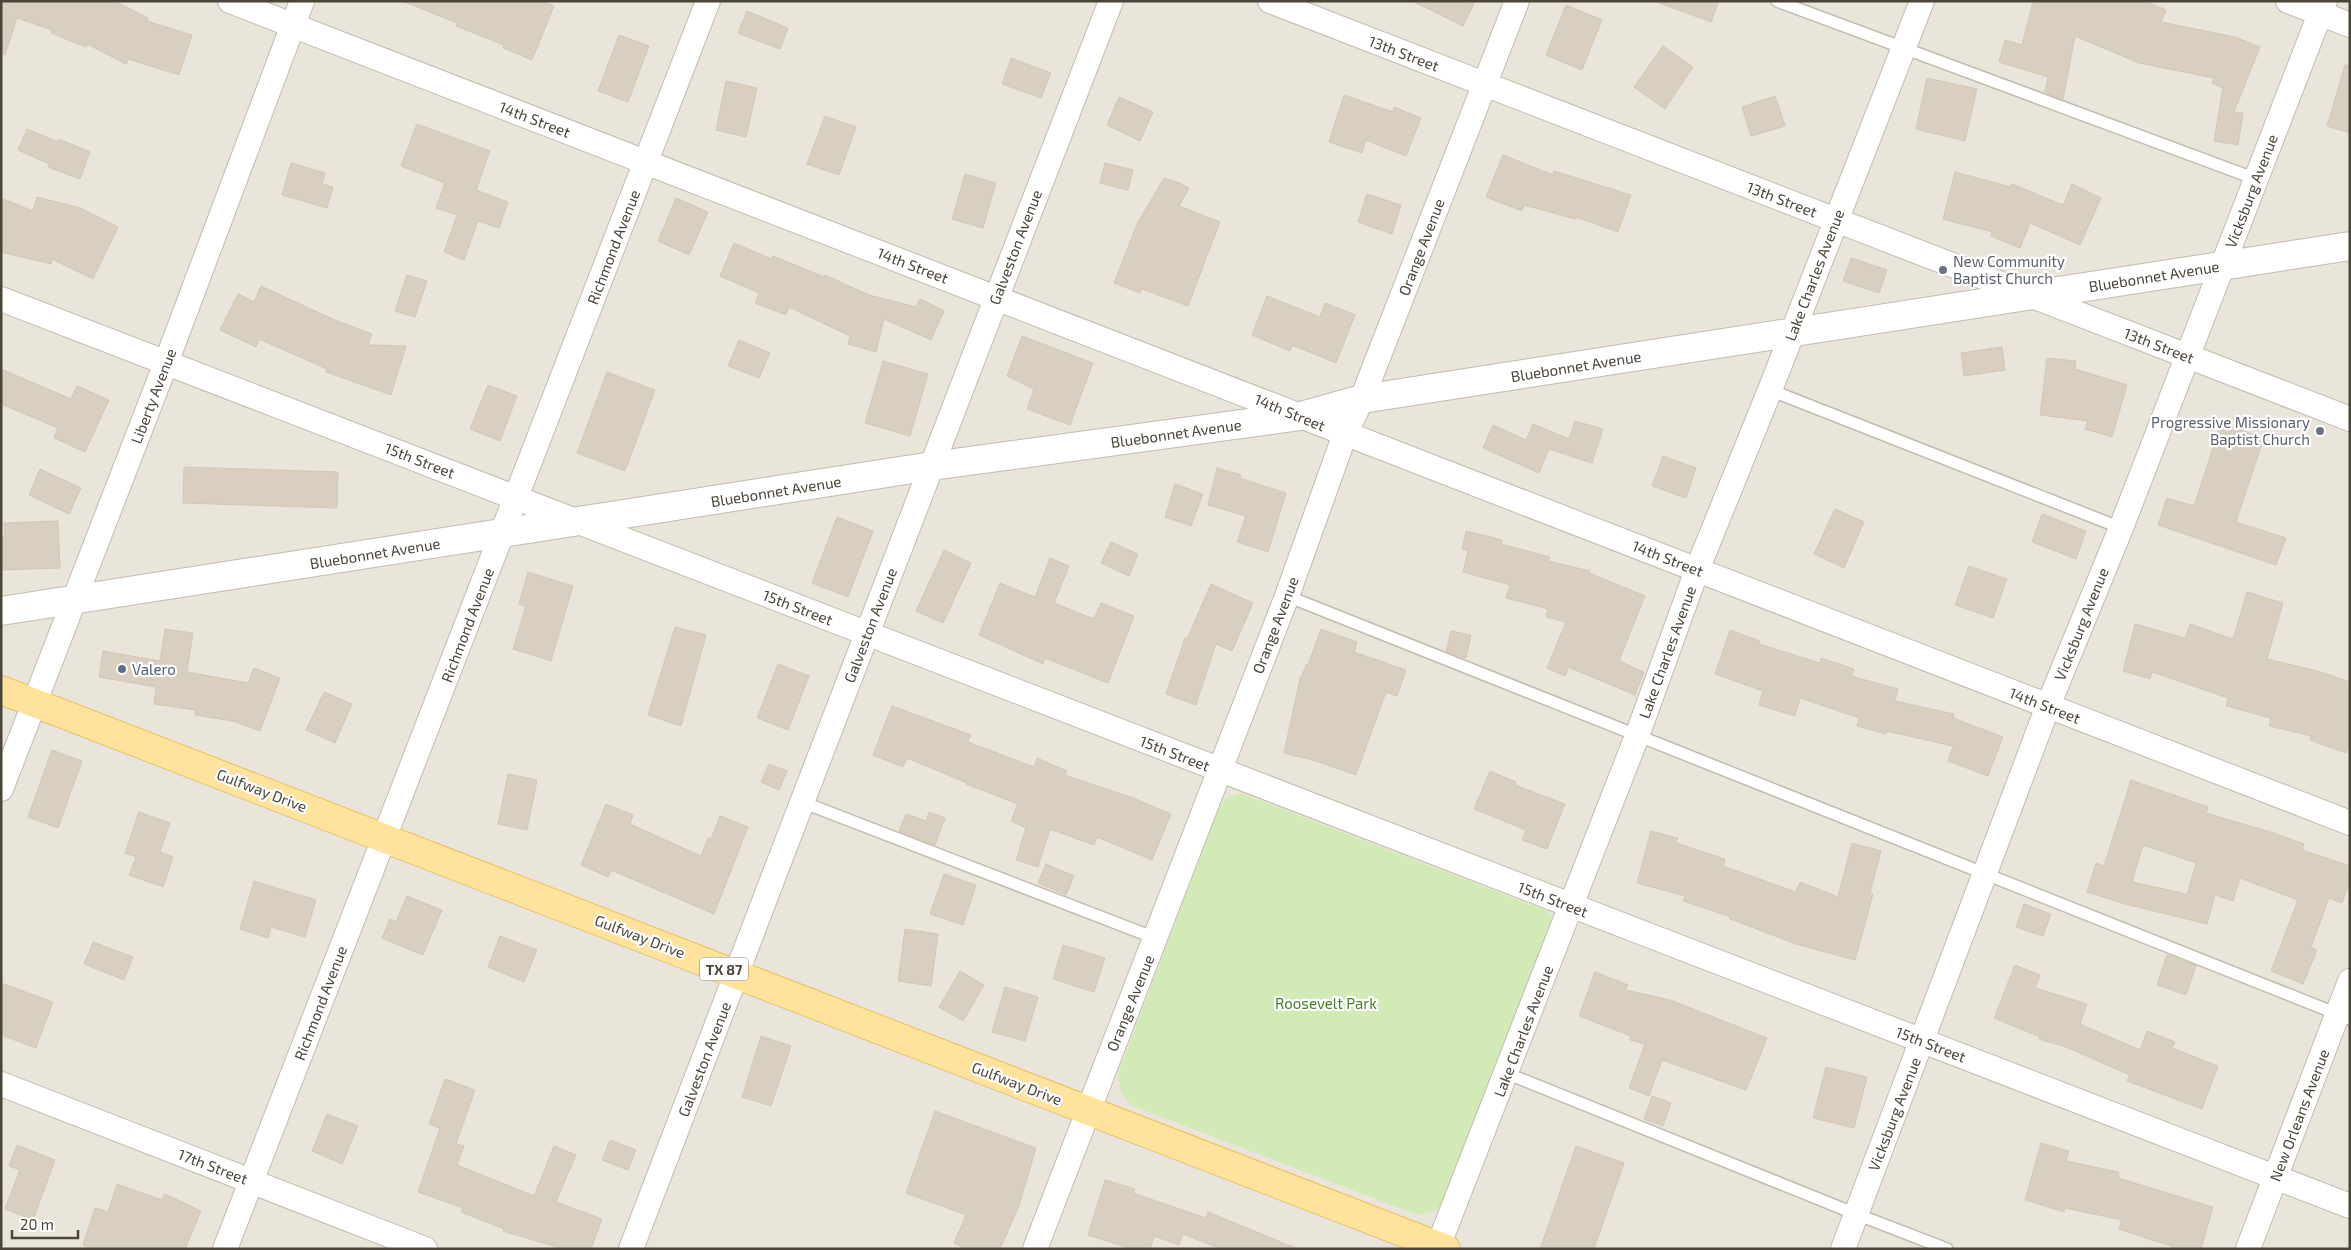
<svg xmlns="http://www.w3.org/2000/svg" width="2351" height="1250" viewBox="0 0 2351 1250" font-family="'Exo 2',sans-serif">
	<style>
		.residential { fill: #eae5da }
		.green { fill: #d2eab5 }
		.building { fill: #d8cfc1; stroke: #d3c7b4; fill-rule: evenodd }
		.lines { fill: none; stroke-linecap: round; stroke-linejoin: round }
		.service-casing { stroke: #c2bbae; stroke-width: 14 }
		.minor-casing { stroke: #c2bbae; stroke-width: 26 }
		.tertiary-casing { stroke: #c2bbae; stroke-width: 30 }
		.primary-casing { stroke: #e6c16a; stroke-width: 30 }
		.service { stroke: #fff; stroke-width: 11 }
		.minor { stroke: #fff; stroke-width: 24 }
		.tertiary { stroke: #fff; stroke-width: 28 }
		.primary { stroke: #ffe39c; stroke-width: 28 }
		.worship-dot { fill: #6b7280; stroke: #fff; stroke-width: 2 }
		.service-dot { fill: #5c6f8a; stroke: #fff; stroke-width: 2 }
		.labels { text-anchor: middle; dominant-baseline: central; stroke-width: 4.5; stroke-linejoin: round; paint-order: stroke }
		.shield { fill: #fff; stroke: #817c74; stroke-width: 1 }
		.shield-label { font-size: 14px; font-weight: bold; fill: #4b4439 }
		.street-label { font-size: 15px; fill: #4b4439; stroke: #fff }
		.worship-label { font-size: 15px; fill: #5b616d; stroke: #fff; text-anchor: start }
		.service-label { font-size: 15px; fill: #4e5e75; stroke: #fff; text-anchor: start }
		.park-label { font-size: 15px; fill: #4a7f2a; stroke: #fff }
	</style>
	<rect width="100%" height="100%" fill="#f6f3ec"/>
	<rect class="residential" x="1" y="1" width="2349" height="1248"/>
	<path class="green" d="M1240,793L1547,911L1554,921L1446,1200C1438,1210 1429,1215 1415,1214L1135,1107C1122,1098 1119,1089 1118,1074L1220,806L1225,799Z"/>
	<g class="building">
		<path d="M1,1H114L148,18L147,21L192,35L179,75L128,59L126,64L87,44L86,47L51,33L52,30L17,18L5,55L1,54Z"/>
		<path d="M542,1L554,6L532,60L503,48L504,45L456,26L457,23L405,2Z"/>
		<path d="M1412,1H1475L1463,26Z"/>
		<path d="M1660,1H1719L1711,22L1659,3Z"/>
		<path d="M2033,1H2145L2166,10L2161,22L2235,37L2260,47L2234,112L2243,113L2238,145L2214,141L2223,88L2212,83L2214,78L2139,63L2075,36L2063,99L2045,92L2048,77L1999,62L2005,40L2022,45Z"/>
		<path d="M1566,5L1602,20L1582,70L1546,55Z"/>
		<path d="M747,11L788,28L780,49L738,33Z"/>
		<path d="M619,35L649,46L628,102L598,91Z"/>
		<path d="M1663,46L1693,67L1665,109L1634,87Z"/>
		<path d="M1011,58L1051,73L1041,98L1002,84Z"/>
		<path d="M2345,65H2350V133L2327,126Z"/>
		<path d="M1927,78L1977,89L1965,141L1916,129Z"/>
		<path d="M726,81L757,88L746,137L716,130Z"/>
		<path d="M1344,95L1393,112L1394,107L1421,118L1406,156L1366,140L1362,153L1329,142Z"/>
		<path d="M1775,96L1785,126L1751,136L1742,107Z"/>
		<path d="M1119,97L1153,112L1140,141L1107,125Z"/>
		<path d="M825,116L856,127L839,175L807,164Z"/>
		<path d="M417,124L490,151L476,190L508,202L499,228L478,221L464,260L444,252L457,215L436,208L445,183L401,166Z"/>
		<path d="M27,129L58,142L59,139L90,152L80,179L48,167L49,164L18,150Z"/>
		<path d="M1503,155L1553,175L1554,171L1631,195L1618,232L1576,217L1575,219L1524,205L1522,211L1486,197Z"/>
		<path d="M291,163L325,173L322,184L333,187L327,208L282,195Z"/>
		<path d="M1105,163L1133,170L1128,190L1100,183Z"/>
		<path d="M1955,172L2011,187L2012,184L2063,205L2072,184L2101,198L2080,245L2030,223L2020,248L1991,236L1992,232L1943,219Z"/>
		<path d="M965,174L996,183L983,228L952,219Z"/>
		<path d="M1164,178L1180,183L1189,188L1179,206L1220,222L1188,306L1142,289L1140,293L1114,283L1137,224Z"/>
		<path d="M1367,194L1401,205L1392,234L1358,222Z"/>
		<path d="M37,197L80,208L118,227L93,279L52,259L51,264L1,252V198L33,211Z"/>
		<path d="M676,198L708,212L689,255L658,241Z"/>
		<path d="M734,243L772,259L773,256L824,277L825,275L869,295L916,307L920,299L944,311L931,340L884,319L876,352L848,344L850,336L789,307L786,315L755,303L759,293L720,276Z"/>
		<path d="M1851,258L1887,270L1879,293L1843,281Z"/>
		<path d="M407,275L427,281L415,317L395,311Z"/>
		<path d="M261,286L337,321L372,334L368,345L406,346L391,395L326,372L327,369L259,339L256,347L220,330L238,294L254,302Z"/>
		<path d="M1267,296L1320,317L1325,303L1355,315L1336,363L1292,345L1290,351L1252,335Z"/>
		<path d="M1022,336L1093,363L1070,425L1027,409L1034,389L1007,376Z"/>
		<path d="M739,340L770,353L759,378L728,366Z"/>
		<path d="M2002,347L2005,370L1964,376L1961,353Z"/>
		<path d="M2047,358L2076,361L2075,369L2127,385L2112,437L2085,429L2088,421L2040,415Z"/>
		<path d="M883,361L928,374L910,436L865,423Z"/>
		<path d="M1,369L71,399L77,386L109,400L85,452L54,438L58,428L1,404Z"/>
		<path d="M607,372L655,390L625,471L577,453Z"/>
		<path d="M488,385L517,396L500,441L470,429Z"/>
		<path d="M1575,421L1603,429L1592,463L1549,449L1539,473L1483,448L1493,425L1526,440L1533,424L1569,439Z"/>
		<path d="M2221,423L2264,438L2236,522L2286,538L2276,565L2158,525L2167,498L2194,506Z"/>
		<path d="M1663,456L1696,468L1686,498L1652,486Z"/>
		<path d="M184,467L338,472L337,508L183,503Z"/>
		<path d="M1217,468L1241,475L1240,478L1286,493L1268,552L1237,542L1246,516L1208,505Z"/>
		<path d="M40,469L81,488L69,514L29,495Z"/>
		<path d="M1175,484L1203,494L1191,526L1165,517Z"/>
		<path d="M1835,509L1864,522L1844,568L1814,554Z"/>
		<path d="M2042,514L2086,531L2076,559L2032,542Z"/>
		<path d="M837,517L873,531L848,597L812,583Z"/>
		<path d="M58,521L60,568L1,570V536L5,537L4,523Z"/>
		<path d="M1466,531L1502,540L1501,544L1550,557L1548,561L1590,571L1589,573L1645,596L1619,661L1644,672L1635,695L1568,667L1565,676L1547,668L1566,622L1546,617L1548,609L1506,598L1510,585L1463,572L1468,551L1462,549Z"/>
		<path d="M1111,542L1138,554L1129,576L1101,563Z"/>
		<path d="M944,550L971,563L943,623L916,611Z"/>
		<path d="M1050,558L1069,566L1054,603L1094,619L1101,603L1134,616L1108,683L1045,658L1043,664L979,635L1000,583L1035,597Z"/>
		<path d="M1969,566L2007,579L1993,618L1955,605Z"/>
		<path d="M528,572L573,586L551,661L513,649L526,606L519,604Z"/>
		<path d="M1211,584L1253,603L1232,651L1216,644L1196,705L1166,694L1185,638L1187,639Z"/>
		<path d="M2247,592L2283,603L2267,659L2321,672L2350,682V744L2346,753L2310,740L2311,736L2269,726L2271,718L2226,706L2228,698L2152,672L2150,679L2123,671L2135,624L2185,638L2190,624L2233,639Z"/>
		<path d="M675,627L706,635L681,726L648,715Z"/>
		<path d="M165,629L193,633L187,672L248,683L254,668L280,678L260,731L233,721L195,715V710L154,704L156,687L99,677L103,651L160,661Z"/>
		<path d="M1321,629L1357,642L1354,652L1406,670L1397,696L1386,692L1356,775L1313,760L1284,753L1300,679L1307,664L1308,665Z"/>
		<path d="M1730,630L1760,641L1759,644L1820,663L1821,658L1854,669L1851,676L1898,689L1895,701L1954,714L1953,718L2003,737L1988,776L1948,761L1953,746L1886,731V734L1857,726L1859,718L1800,698L1795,716L1759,705L1763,691L1715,674Z"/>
		<path d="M1451,631L1471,635L1466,658L1446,651Z"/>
		<path d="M778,664L809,676L788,730L757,718Z"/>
		<path d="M324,692L352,704L335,743L306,730Z"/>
		<path d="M892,706L971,735L968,742L1034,767L1037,758L1067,771L1065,775L1133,798L1171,814L1152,860L1097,837L1094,845L1050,829L1038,867L1016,860L1026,828L1011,821L1018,804L966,784L967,783L907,758L903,767L873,755Z"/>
		<path d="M52,750L82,761L58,828L28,817Z"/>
		<path d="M769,764L787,771L779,790L761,782Z"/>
		<path d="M1490,771L1516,782L1515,785L1565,804L1547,849L1522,840L1526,830L1474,809Z"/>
		<path d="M508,774L537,780L527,830L498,824Z"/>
		<path d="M2131,780L2208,807L2206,813L2274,833L2304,844L2302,850L2350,866V880L2342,903L2329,898L2311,947L2317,950L2303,984L2271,971L2298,900L2240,878L2233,901L2215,895L2207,924L2125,904L2087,892L2096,863L2104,866ZM2143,845L2196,863L2187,894L2132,882Z"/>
		<path d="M606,804L633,815L630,824L701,856L708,838L711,839L720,816L748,827L714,914L611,870L608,877L581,865Z"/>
		<path d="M139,812L170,823L160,852L173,857L163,887L129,875L136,857L125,853Z"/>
		<path d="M929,812L945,818L935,845L899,831L906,814L926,821Z"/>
		<path d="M1651,831L1678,838L1676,843L1725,859L1723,866L1796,892L1800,882L1838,897L1852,843L1881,851L1870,893L1873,894L1855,960L1796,944L1730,919L1731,917L1683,901L1685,896L1637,883Z"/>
		<path d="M1046,864L1074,876L1066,895L1038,883Z"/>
		<path d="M944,874L976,885L963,925L930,914Z"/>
		<path d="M254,881L316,900L305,937L271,927L268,938L240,929Z"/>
		<path d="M407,896L442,910L423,955L382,938L390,919L396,922Z"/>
		<path d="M2024,904L2051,914L2043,936L2016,927Z"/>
		<path d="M905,929L938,934L931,986L898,981Z"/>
		<path d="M500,936L537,950L524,982L488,967Z"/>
		<path d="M93,942L133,957L124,980L84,964Z"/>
		<path d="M1063,945L1105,958L1094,992L1053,979Z"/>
		<path d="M2167,955L2196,966L2186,995L2157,985Z"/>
		<path d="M2015,965L2040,975L2035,988L2087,1004L2080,1024L2140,1050L2147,1031L2175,1042L2172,1048L2218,1066L2202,1109L2127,1081L2130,1075L2066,1047L2039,1039L2040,1037L1994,1018Z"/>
		<path d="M960,971L984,985L963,1021L939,1007Z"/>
		<path d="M1595,972L1628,985L1625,990L1670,1000L1767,1038L1746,1090L1662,1060L1649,1096L1629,1088L1645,1044L1630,1040L1631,1036L1579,1016Z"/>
		<path d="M1,983L53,1002L36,1048L1,1035Z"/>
		<path d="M1005,987L1038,997L1025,1041L992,1032Z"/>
		<path d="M761,1036L791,1046L771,1106L742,1097Z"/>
		<path d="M1826,1067L1867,1077L1854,1128L1813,1118Z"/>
		<path d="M445,1079L475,1090L456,1144L464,1146L457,1165L534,1196L554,1146L576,1155L556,1202L602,1219L591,1249H563L503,1231L504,1229L461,1212L463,1208L418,1192L440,1128L429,1124Z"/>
		<path d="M1652,1096L1671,1103L1663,1126L1644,1119Z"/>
		<path d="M935,1111L1036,1148L1019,1206L1000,1249H966L954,1243L966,1215L906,1193Z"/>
		<path d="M327,1114L358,1126L342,1164L312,1151Z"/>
		<path d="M610,1140L636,1150L628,1170L602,1160Z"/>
		<path d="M2041,1143L2069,1151L2066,1161L2119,1172L2118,1178L2213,1207L2201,1249H2170L2171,1246L2119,1229L2122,1220L2065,1208L2064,1212L2025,1200Z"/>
		<path d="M17,1145L55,1160L33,1220L5,1209L20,1170L9,1166Z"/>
		<path d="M1576,1146L1624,1163L1594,1249H1540Z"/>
		<path d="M1105,1180L1135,1189L1133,1193L1206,1218L1208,1212L1298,1249H1221L1183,1234L1179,1245L1154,1236L1150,1249H1132L1088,1235Z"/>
		<path d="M117,1184L162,1200L165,1194L201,1211L185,1249H93L83,1245L95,1208L108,1212Z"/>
	</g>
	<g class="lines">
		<g class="service-casing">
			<g id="service">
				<path d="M1777,1L2256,179"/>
				<path d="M1770,390L2121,528"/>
				<path d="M1287,596L2350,1019"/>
				<path d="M802,802L1155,938"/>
				<path d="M1506,1073L1856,1214L1947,1249"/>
			</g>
		</g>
		<g class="minor-casing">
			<g id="minor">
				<path d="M230,1L2350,823"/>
				<path d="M1270,1L2350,419"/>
				<path d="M2288,1L2350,25"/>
				<path d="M1,299L2350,1206"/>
				<path d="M1,789L166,363L302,1"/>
				<path d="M1,1084L425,1249"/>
				<path d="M225,1249L708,1"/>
				<path d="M631,1249C791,833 948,416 1111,1"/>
				<path d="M1035,1249L1287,596L1345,434L1362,399L1517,1"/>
				<path d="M1437,1249L1637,736L1697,570L1770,390L1922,1"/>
				<path d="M1843,1249L2048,706L2121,528L2325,1"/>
				<path d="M2248,1249L2350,981"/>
			</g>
		</g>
		<g class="tertiary-casing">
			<path id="tertiary" d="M1,611L932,466L1301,416L1362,399L2350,246"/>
		</g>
		<g class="primary-casing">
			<path id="primary" d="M1,690L1446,1249"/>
		</g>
		<use href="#service" class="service"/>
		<use href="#minor" class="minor"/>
		<use href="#tertiary" class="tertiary"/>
		<use href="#primary" class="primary"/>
	</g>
	<g class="worship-dot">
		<circle cx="1943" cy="270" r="5"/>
		<circle cx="2320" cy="431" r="5"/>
	</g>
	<circle class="service-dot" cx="122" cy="669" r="5"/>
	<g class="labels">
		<rect class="shield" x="700" y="957.5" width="48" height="23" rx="4"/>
		<g class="shield-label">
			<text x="724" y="969">TX 87</text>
		</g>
		<g class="street-label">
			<text transform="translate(1404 53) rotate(21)">13th Street</text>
			<text transform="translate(535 119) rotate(21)">14th Street</text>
			<text transform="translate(2251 191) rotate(-69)">Vicksburg Avenue</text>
			<text transform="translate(1782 199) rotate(21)">13th Street</text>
			<text transform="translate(613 247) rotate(-69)">Richmond Avenue</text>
			<text transform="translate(1015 247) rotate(-69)">Galveston Avenue</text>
			<text transform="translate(1421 247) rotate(-69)">Orange Avenue</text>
			<text transform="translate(913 265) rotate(21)">14th Street</text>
			<text transform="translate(1814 275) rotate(-69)">Lake Charles Avenue</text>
			<text transform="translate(2154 276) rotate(-9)">Bluebonnet Avenue</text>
			<text transform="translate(2159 345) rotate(21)">13th Street</text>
			<text transform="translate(1576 366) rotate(-9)">Bluebonnet Avenue</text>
			<text transform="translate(153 396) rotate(-69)">Liberty Avenue</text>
			<text transform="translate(1290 412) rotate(22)">14th Street</text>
			<text transform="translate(1176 433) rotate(-8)">Bluebonnet Avenue</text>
			<text transform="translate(420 460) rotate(21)">15th Street</text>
			<text transform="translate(776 491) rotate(-9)">Bluebonnet Avenue</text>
			<text transform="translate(375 553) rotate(-9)">Bluebonnet Avenue</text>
			<text transform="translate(1668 558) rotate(21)">14th Street</text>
			<text transform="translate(798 607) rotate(21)">15th Street</text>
			<text transform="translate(2081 624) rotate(-68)">Vicksburg Avenue</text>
			<text transform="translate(467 625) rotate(-69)">Richmond Avenue</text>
			<text transform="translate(870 625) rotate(-69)">Galveston Avenue</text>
			<text transform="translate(1275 625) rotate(-69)">Orange Avenue</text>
			<text transform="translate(1667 652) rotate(-70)">Lake Charles Avenue</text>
			<text transform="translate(2045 705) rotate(21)">14th Street</text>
			<text transform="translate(1175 753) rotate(21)">15th Street</text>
			<text transform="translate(262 790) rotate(21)">Gulfway Drive</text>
			<text transform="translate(1553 899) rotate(21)">15th Street</text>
			<text transform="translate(640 936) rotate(21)">Gulfway Drive</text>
			<text transform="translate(320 1003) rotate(-69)">Richmond Avenue</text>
			<text transform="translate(1130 1003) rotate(-68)">Orange Avenue</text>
			<text transform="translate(1523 1031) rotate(-69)">Lake Charles Avenue</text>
			<text transform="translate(1931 1044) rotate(21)">15th Street</text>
			<text transform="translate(704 1059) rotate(-69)">Galveston Avenue</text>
			<text transform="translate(1017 1083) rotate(21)">Gulfway Drive</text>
			<text transform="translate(1894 1114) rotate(-69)">Vicksburg Avenue</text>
			<text transform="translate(2299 1115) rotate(-69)">New Orleans Avenue</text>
			<text transform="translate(213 1166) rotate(21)">17th Street</text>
		</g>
		<g class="worship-label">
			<text x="1953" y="261">New Community<tspan x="1953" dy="17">Baptist Church</tspan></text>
			<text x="2310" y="422" text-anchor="end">Progressive Missionary<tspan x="2310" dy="17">Baptist Church</tspan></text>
		</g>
		<g class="service-label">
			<text x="132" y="669">Valero</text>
		</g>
		<g class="park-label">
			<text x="1326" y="1003">Roosevelt Park</text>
		</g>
	</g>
	<rect width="2351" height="1250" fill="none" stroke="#4b4439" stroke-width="5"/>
	<path d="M12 1230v8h66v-8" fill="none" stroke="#4b4439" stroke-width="2.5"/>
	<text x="20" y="1230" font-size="15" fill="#4b4439" stroke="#ffffff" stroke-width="4" paint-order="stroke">20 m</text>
</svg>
